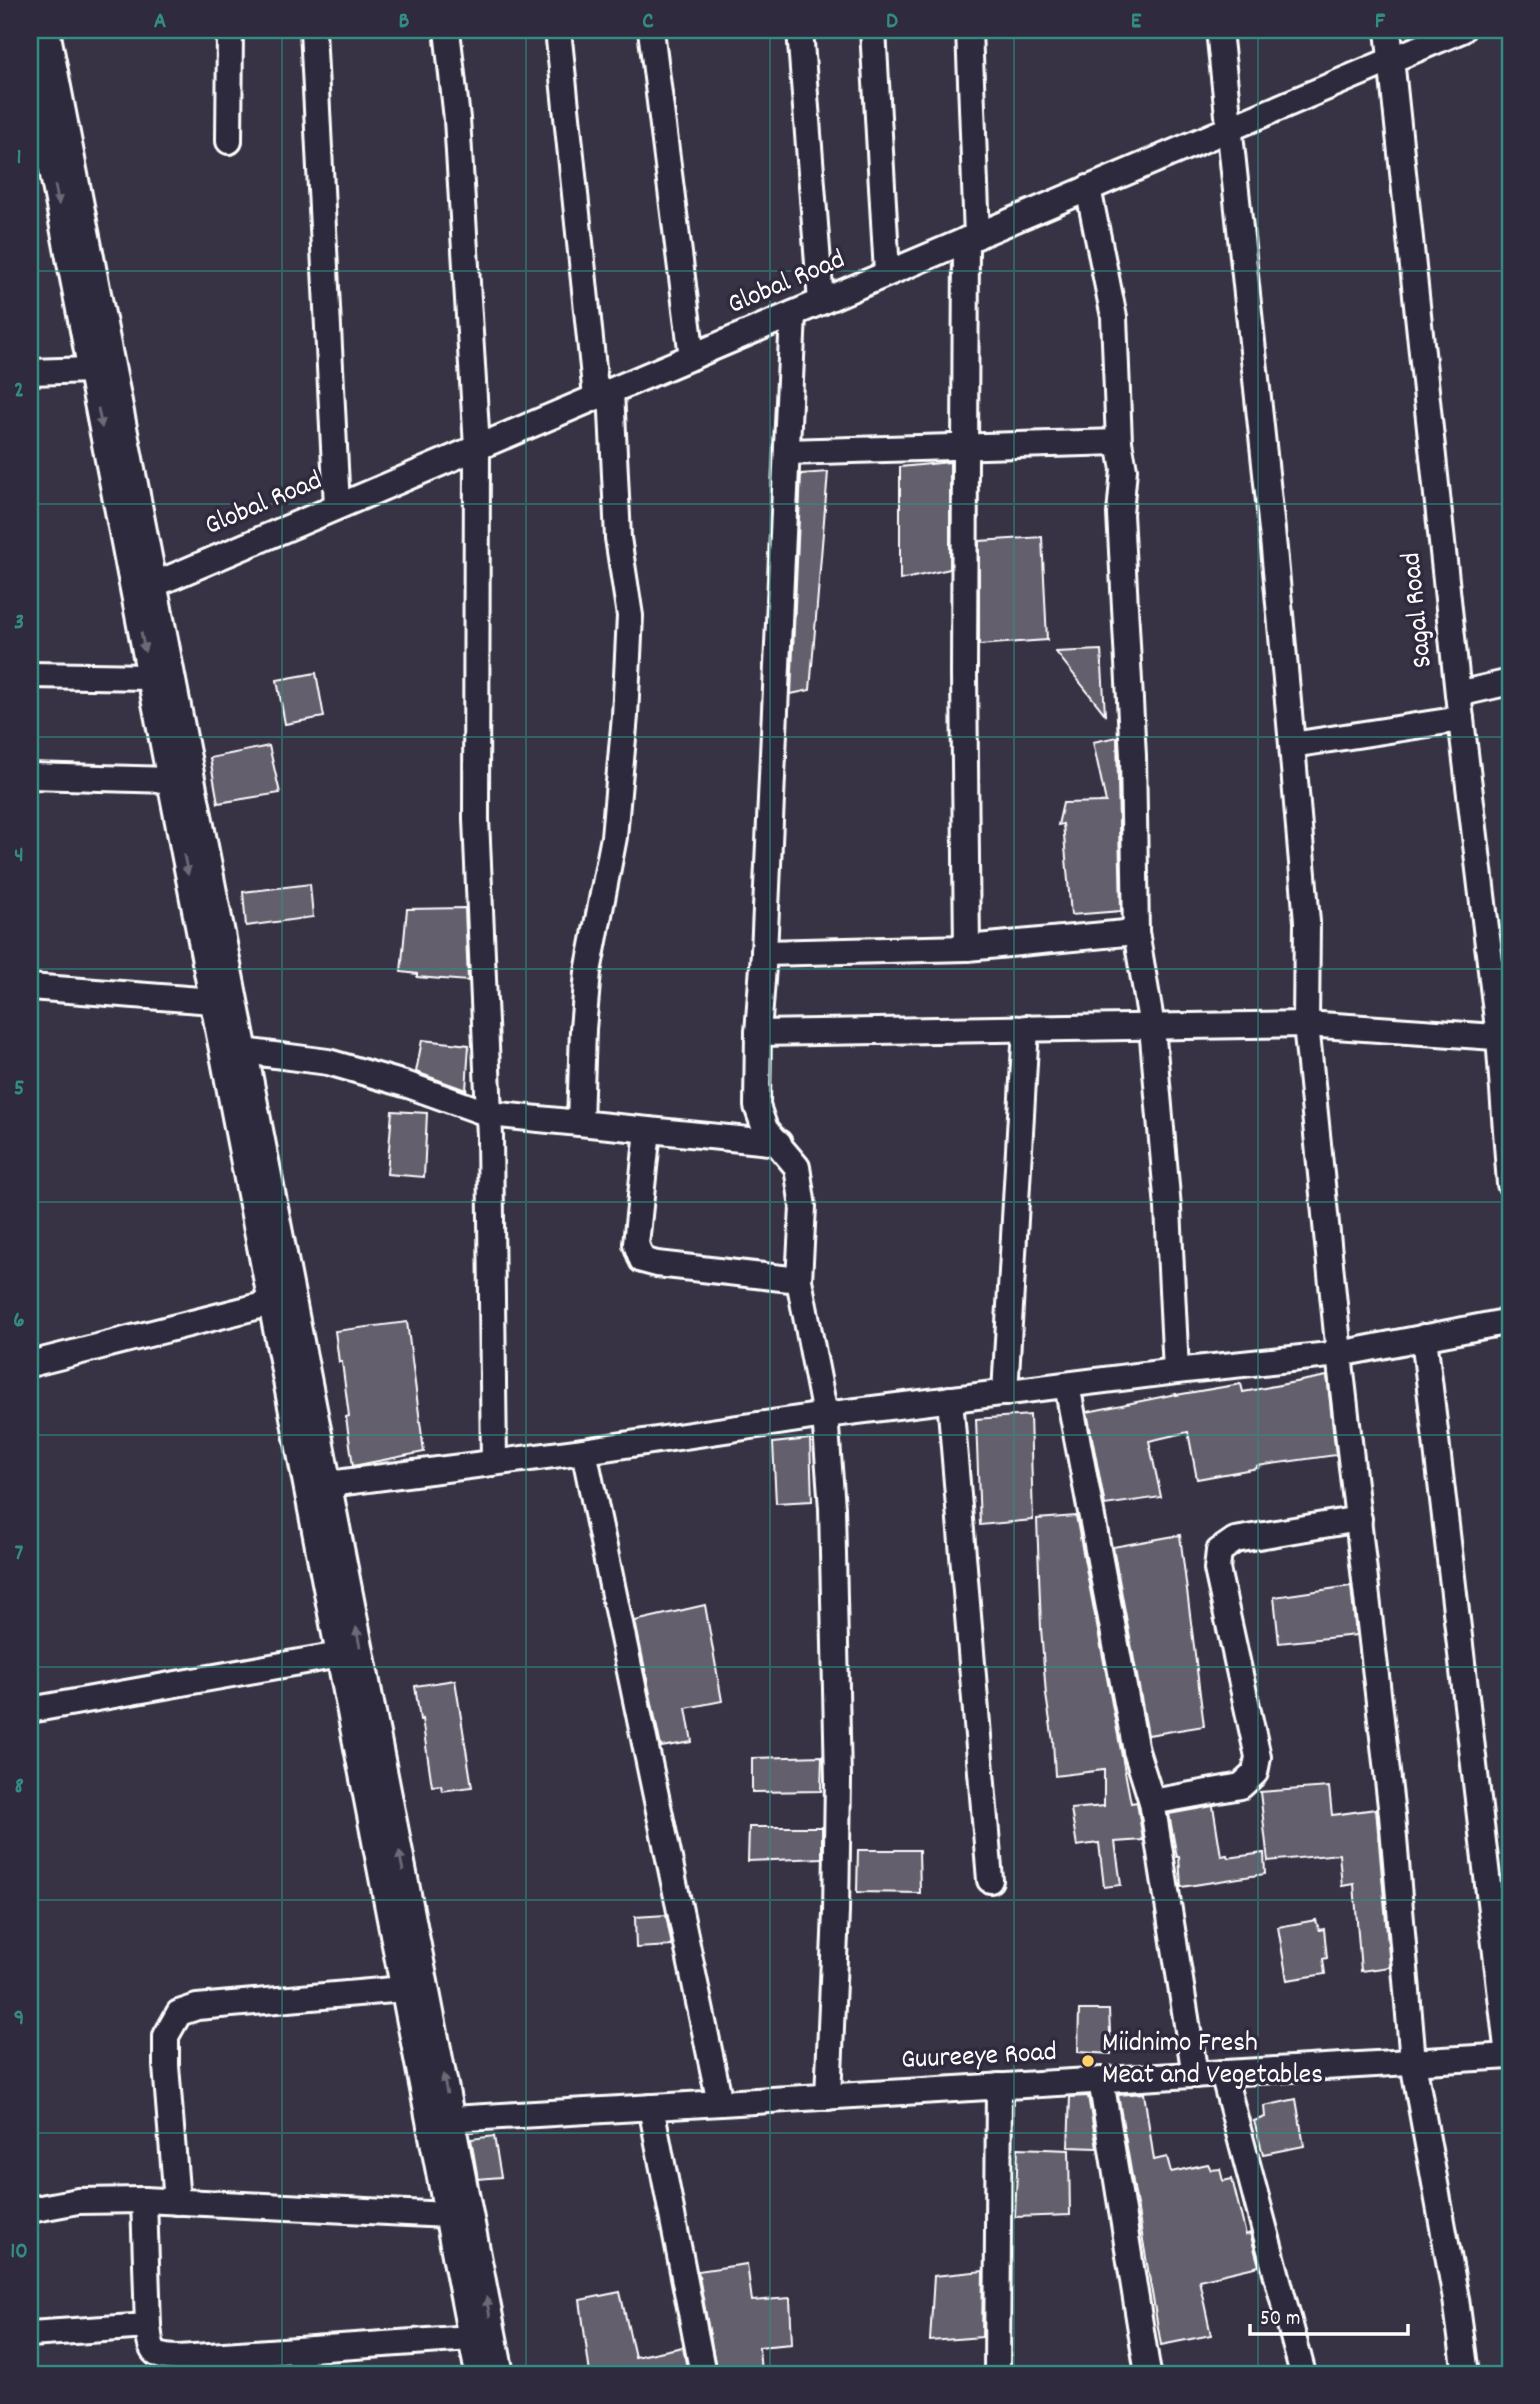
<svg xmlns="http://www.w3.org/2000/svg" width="1540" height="2404" viewBox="0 0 1540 2404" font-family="Dekko,sans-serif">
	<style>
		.building { fill: #635f6d; stroke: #fff; stroke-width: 2 }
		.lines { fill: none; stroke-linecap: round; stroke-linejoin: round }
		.minor-casing { stroke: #fff; stroke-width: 30 }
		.minor { stroke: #2f2a3d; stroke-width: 24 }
		.oneway { fill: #6d6a77 }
		.grid { fill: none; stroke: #338b84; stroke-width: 2; stroke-opacity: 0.55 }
		.poi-dot { fill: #ffd166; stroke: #2f2a3d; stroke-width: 2.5 }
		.labels { text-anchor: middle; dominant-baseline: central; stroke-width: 7; stroke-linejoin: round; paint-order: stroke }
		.street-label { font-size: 28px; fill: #fff; stroke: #2f2a3d }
		.poi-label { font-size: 28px; fill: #fff; stroke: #2f2a3d; text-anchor: start }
		.neatline { fill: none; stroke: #338b84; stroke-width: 2.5 }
		.grid-label { font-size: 23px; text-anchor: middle; font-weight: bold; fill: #338b84 }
	</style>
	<rect width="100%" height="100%" fill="#373345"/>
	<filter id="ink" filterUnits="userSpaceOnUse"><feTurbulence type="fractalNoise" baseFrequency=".0143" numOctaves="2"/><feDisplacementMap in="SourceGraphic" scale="14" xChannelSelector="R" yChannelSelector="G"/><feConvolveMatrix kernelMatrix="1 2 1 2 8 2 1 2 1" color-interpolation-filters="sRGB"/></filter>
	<g filter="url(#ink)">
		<g class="building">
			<path d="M950,462V569L900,580V467Z"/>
			<path d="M828,472L810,690L791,694L801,474Z"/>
			<path d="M1042,537L1047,640L979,645V541Z"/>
			<path d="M1101,650L1105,714L1056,652Z"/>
			<path d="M316,673L324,717L285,724L277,680Z"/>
			<path d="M1117,737L1121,911L1071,915L1063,824L1058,825L1063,803L1106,802L1093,742Z"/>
			<path d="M269,746L280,793L218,803L210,758Z"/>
			<path d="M310,884L313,917L246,926L243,892Z"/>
			<path d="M465,908L468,981L417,977V974L401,972L407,909Z"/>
			<path d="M422,1040L469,1045L466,1090L416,1072Z"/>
			<path d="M392,1111L427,1113L424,1177L387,1174Z"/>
			<path d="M407,1322L424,1452L353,1466L346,1417L349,1416L342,1362H339L335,1331Z"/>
			<path d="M1327,1376L1336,1455L1257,1466L1258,1468L1197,1479L1188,1432L1149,1441L1161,1497L1105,1505L1087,1412L1176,1394V1395L1241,1384L1243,1392Z"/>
			<path d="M1030,1415L1033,1520L980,1525L976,1419Z"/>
			<path d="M810,1439L812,1501L776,1503L773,1443Z"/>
			<path d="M1076,1516L1131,1803L1137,1802L1143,1840L1115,1842L1121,1885L1104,1887L1099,1843L1077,1846L1071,1809L1104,1806V1770L1055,1776L1053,1741L1046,1695L1041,1628L1037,1519Z"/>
			<path d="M1180,1535L1204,1726L1148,1735L1113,1547Z"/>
			<path d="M1351,1586L1356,1635L1279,1643L1274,1597Z"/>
			<path d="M705,1605L722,1701L686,1708L692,1742L661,1747L635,1621Z"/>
			<path d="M455,1680L472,1787L442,1791L441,1785L432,1786L422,1719L420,1720L415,1686Z"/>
			<path d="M822,1756L821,1791L752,1792V1758Z"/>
			<path d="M1329,1787L1332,1815L1376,1809L1390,1967L1361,1971L1354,1884L1342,1886L1339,1854L1268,1861L1260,1792Z"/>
			<path d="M1213,1806L1221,1856L1227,1855L1228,1858L1264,1853L1265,1874L1181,1887L1179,1857H1177L1169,1814Z"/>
			<path d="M749,1827H822V1858L748,1861Z"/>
			<path d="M858,1850H919L920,1893L857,1892Z"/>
			<path d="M666,1915L672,1946L636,1948L635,1917Z"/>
			<path d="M1316,1920L1319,1930L1324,1929L1327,1958L1323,1959L1325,1974L1287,1980L1278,1927Z"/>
			<path d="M1079,2010H1109L1111,2054L1078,2052Z"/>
			<path d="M1144,2093L1154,2160L1167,2157L1171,2172L1208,2164L1211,2170L1220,2169L1223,2181L1232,2179L1246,2235L1250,2233L1259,2266L1199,2280L1211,2335L1161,2345L1118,2095Z"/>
			<path d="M1088,2096L1097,2148L1068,2147L1070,2097Z"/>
			<path d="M1296,2099L1304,2146L1263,2154L1254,2121L1265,2117L1264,2106Z"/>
			<path d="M494,2136L501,2177L478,2179L471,2139Z"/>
			<path d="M1018,2148L1069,2150L1070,2215L1015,2217Z"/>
			<path d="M747,2264L752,2301L790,2298L792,2344L759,2347L761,2374H717L698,2271Z"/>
			<path d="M983,2271L982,2337L930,2341L934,2276Z"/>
			<path d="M620,2292L635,2357L683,2347L688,2374H590L580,2300Z"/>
		</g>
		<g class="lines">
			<g class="minor-casing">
				<g id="minor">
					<path d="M47,30L501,2374"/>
					<path d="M313,30L337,506"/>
					<path d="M447,30L457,119L477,447L476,819L490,1137L494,1462"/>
					<path d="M558,30L596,397"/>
					<path d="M651,30L692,357"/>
					<path d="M800,30L821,302"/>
					<path d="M873,30L887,273"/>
					<path d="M969,30L977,236"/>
					<path d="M1219,30L1274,549L1292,745L1307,922L1306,1024L1339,1354L1392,1815L1413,2062L1456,2299L1466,2374"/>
					<path d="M1388,30L1458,694L1499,1037L1510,1184"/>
					<path d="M30,56L478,2374"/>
					<path d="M229,141L230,30"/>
					<path d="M1088,188L1114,317L1119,442L1124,469L1120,514L1133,756L1136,932L1152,1027L1168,1208L1176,1371"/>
					<path d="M966,240L964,673L967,948"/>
					<path d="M793,314L764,953L758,1033L757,1106L765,1129L797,1167L803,1207L799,1280L825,1415L832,1508L838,1780L836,1912L828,2097"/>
					<path d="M30,372L91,370"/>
					<path d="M787,452L1119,442"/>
					<path d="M139,591L1462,30"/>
					<path d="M30,675L150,677"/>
					<path d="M1458,694L1510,682"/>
					<path d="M1292,745L1461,719"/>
					<path d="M30,776L170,780"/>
					<path d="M764,953L967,948L1136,932"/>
					<path d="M30,987L213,1001"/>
					<path d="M758,1033L1306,1024L1510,1038"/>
					<path d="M244,1051L328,1062L408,1085L489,1114L779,1143"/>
					<path d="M580,1123L583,1029L588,972L614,837L625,716L630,616L618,538L611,391"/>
					<path d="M648,1130L636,1244L642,1260L657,1264L799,1280"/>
					<path d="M1424,1337L1508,2056"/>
					<path d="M30,1364L271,1303"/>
					<path d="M1067,1385L1136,1751L1152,1802L1195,2075"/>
					<path d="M1005,1393L1026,1028"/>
					<path d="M950,1399L990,1880"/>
					<path d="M584,1451L720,2103"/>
					<path d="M313,1483L329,1484L584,1451L825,1415L1176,1371L1339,1354L1510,1321"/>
					<path d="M30,1710L339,1655"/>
					<path d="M1152,1802L1241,1786L1255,1773L1258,1757L1217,1569L1219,1551L1235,1540L1359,1519"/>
					<path d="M1223,2073L1303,2374"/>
					<path d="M1101,2080L1148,2374"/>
					<path d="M651,2107L703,2374"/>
					<path d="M452,2119L1510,2056"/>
					<path d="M144,2200L148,2326"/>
					<path d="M177,2202L166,2066V2036L179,2013L197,2007L404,1989"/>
					<path d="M30,2210L78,2201L144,2200L448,2215"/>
					<path d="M30,2334L148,2326C151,2352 151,2357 179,2358L471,2338"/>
					<path d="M300,2351L302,2374"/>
					<path d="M997,2374L999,2086"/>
				</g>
			</g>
			<use href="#minor" class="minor"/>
		</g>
		<defs><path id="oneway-solid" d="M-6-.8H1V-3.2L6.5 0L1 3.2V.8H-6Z" transform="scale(1.75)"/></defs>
		<g class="oneway">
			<use href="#oneway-solid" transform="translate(57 195) rotate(79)"/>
			<use href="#oneway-solid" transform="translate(100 418) rotate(79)"/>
			<use href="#oneway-solid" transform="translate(143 642) rotate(79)"/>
			<use href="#oneway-solid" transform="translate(186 865) rotate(79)"/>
			<use href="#oneway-solid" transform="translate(358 1637) rotate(-101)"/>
			<use href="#oneway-solid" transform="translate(401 1861) rotate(-101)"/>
			<use href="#oneway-solid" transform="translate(445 2084) rotate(-101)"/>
			<use href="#oneway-solid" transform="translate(488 2307) rotate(-101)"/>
		</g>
	</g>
	<path class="grid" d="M282,30V2374M526,30V2374M770,30V2374M1014,30V2374M1258,30V2374M30,271H1510M30,504H1510M30,737H1510M30,969H1510M30,1202H1510M30,1435H1510M30,1667H1510M30,1900H1510M30,2133H1510"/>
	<circle class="poi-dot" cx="1088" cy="2061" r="7"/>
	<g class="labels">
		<g class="street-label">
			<text transform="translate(787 284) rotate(-23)">Global Road</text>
			<text transform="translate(264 505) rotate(-23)">Global Road</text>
			<text transform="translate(1419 610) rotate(-96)">Sagal Road</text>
			<text transform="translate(979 2058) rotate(-3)">Guureeye Road</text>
		</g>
		<g class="poi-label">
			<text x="1102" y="2045">Miidnimo Fresh<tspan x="1102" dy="32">Meat and Vegetables</tspan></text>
		</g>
	</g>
	<rect width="1540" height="2404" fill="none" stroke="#2f2a3d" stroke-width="77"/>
	<path d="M1250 2324v10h158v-10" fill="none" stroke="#ffffff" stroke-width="3.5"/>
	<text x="1260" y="2324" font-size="21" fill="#ffffff" stroke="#2f2a3d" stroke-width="5" paint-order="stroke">50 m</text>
	<rect x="38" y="38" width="1464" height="2328" class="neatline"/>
	<g class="grid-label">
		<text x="160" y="27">A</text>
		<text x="404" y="27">B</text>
		<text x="648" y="27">C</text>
		<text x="892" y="27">D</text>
		<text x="1136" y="27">E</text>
		<text x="1380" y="27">F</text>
		<text x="19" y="163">1</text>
		<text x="19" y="396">2</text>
		<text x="19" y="628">3</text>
		<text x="19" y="861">4</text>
		<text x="19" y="1094">5</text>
		<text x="19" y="1326">6</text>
		<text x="19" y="1559">7</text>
		<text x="19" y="1792">8</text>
		<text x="19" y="2024">9</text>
		<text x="19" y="2257">10</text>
	</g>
</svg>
